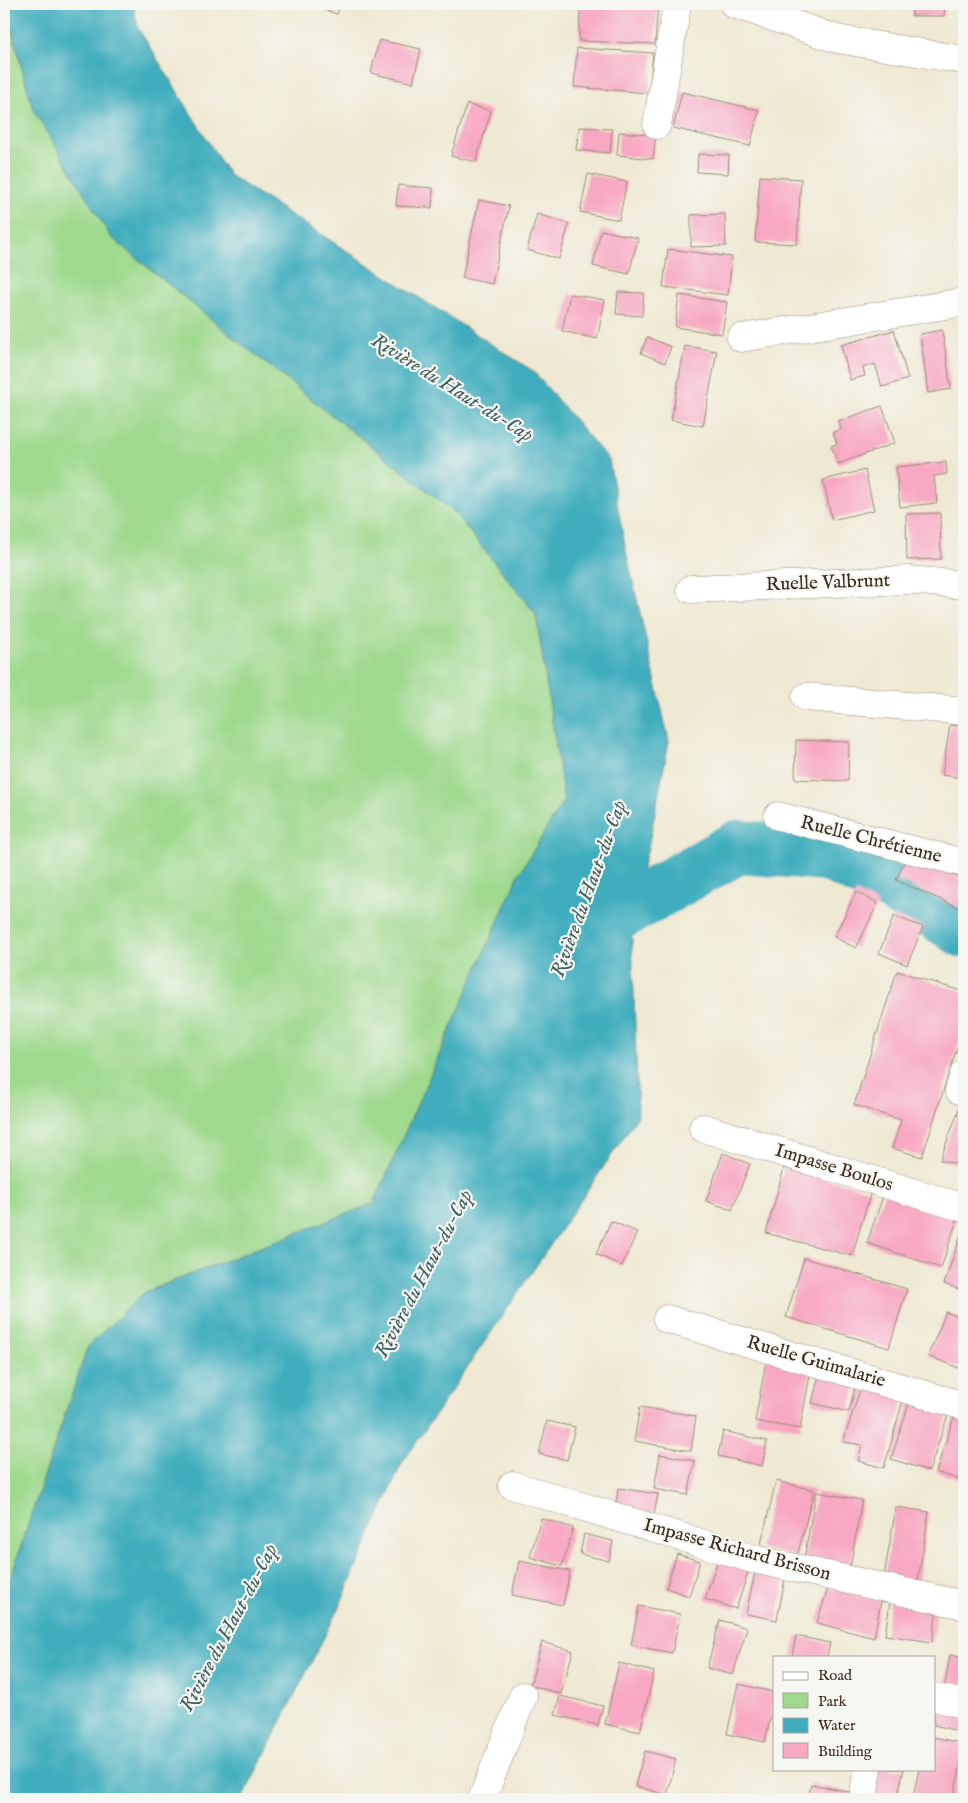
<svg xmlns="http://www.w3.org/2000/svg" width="968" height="1803" viewBox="0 0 968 1803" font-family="'IM FELL English',serif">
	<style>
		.green { fill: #9ed98d; stroke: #6c8256 }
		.water { fill: #40adbe; stroke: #3e6c6e }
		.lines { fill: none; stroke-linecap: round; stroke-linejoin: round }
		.river { stroke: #40adbe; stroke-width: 54 }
		.building { fill: #f8a8c2 }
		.minor-casing { stroke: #958a78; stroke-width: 29 }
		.minor { stroke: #fff; stroke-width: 28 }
		.labels { text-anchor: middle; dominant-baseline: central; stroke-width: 4.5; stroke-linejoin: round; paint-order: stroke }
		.street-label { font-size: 19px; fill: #3b2a1e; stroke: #f6f6f2 }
		.water-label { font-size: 20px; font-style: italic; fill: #3d5e5e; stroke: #f6f6f2 }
	</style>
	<rect width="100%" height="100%" fill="#f6f6f2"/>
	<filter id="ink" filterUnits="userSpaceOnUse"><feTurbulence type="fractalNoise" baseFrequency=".02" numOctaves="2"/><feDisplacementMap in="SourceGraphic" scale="10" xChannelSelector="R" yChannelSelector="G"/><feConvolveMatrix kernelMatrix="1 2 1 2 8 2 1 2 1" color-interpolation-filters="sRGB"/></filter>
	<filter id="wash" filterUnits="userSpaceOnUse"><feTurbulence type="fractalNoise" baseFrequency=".0096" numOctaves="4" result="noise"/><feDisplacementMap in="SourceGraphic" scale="20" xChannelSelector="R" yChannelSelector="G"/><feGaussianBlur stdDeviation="1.12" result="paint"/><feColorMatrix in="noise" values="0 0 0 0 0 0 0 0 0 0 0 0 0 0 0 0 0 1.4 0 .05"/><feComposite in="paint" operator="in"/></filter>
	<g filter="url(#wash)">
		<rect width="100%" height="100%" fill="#efe9d3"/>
		<path class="green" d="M4,4L33,109L111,237L234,338L453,511L536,614L564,800L518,876L374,1203L145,1292L88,1346L4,1597Z"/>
		<path class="water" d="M5,4H133L138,28L229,175L533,371L609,460L626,551L669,741L648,848L631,907L638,1116L401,1465L336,1614L242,1799H4V1597L88,1346L145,1292L374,1203L518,876L564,800L536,614L453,511L234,338L111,237L33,109Z"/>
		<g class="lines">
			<path class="river" d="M573,936L631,907L738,847L827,854L887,882L964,931"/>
		</g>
		<g id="blocks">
			<g class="building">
				<path d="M305,4H341L337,14Z"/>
				<path d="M580,4H658L655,44L579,41Z"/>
				<path d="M912,4H945L944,16H912Z"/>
				<path d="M379,40L421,49L413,83L371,73Z"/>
				<path d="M577,48L653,53L649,93L574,87Z"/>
				<path d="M682,92L759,110L750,146L673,128Z"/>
				<path d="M467,104L491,111L476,162L451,156Z"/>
				<path d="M579,127L612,129L610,153L576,150Z"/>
				<path d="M619,132L656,135L653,159L617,155Z"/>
				<path d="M698,154L729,155L728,174L697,172Z"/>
				<path d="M588,174L627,182L619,220L580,212Z"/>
				<path d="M760,176L801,179L797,244L755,242Z"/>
				<path d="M398,185L433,188L432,208L396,206Z"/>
				<path d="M479,200L509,206L492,284L462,278Z"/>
				<path d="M537,214L569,224L559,259L527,250Z"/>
				<path d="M725,214L726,246L691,247V215Z"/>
				<path d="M601,230L638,238L629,274L593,266Z"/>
				<path d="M668,249L732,257L728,295L663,287Z"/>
				<path d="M618,292L644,293L642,316L616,314Z"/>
				<path d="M570,294L605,300L597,339L562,331Z"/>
				<path d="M679,295L727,302L722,334L675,327Z"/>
				<path d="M894,330L908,379L882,387L875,364L863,368L865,376L850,380L841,345Z"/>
				<path d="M942,330L951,389L928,393L920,334Z"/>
				<path d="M647,337L671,347L665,363L641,353Z"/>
				<path d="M685,346L717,351L703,426L671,420Z"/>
				<path d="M882,406L895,443L838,464L831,446L837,444L833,432L841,429L838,421Z"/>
				<path d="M946,462L947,474L934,476L937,503L900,507L896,467Z"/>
				<path d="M865,470L874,510L832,520L823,480Z"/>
				<path d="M940,513L941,559L907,560L906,514Z"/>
				<path d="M950,725L964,727V778L942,775Z"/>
				<path d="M796,740L849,742L848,781L795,779Z"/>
				<path d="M908,855L964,880V910L896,880Z"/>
				<path d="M856,892L878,903L856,948L834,937Z"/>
				<path d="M894,916L923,927L907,965L879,953Z"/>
				<path d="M897,971L964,992V1026L922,1157L892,1148L901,1120L854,1105Z"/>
				<path d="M964,1096V1166L940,1160Z"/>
				<path d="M723,1153L750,1164L732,1210L706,1201Z"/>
				<path d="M784,1168L871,1191L852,1256L766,1233Z"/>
				<path d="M884,1193L958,1217L941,1268L867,1243Z"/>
				<path d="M611,1221L637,1232L622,1266L596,1254Z"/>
				<path d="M964,1226V1291L944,1284Z"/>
				<path d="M804,1258L907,1289L889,1348L786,1317Z"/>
				<path d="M946,1312L964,1319V1370L928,1356Z"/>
				<path d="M767,1356L812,1364L800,1429L755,1421Z"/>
				<path d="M820,1371L857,1380L849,1412L812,1403Z"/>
				<path d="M863,1381L905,1393L884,1468L858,1461L862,1445L843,1442Z"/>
				<path d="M913,1391L952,1403L929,1471L891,1459Z"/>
				<path d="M640,1407L696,1416L691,1451L634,1441Z"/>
				<path d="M957,1407L964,1409V1481L936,1472Z"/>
				<path d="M547,1421L575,1427L567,1460L539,1454Z"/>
				<path d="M723,1431L767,1441L762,1466L718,1456Z"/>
				<path d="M660,1454L695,1461L688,1495L654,1489Z"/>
				<path d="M776,1481L814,1490L797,1557L760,1548Z"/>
				<path d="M618,1488L658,1494L654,1515L615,1509Z"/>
				<path d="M816,1492L862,1500L850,1568L804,1559Z"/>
				<path d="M896,1507L929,1512L918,1581L884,1576Z"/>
				<path d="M541,1518L573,1528L562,1566L530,1557Z"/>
				<path d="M584,1534L613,1541L609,1561L580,1554Z"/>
				<path d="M677,1554L700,1561L689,1596L666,1588Z"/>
				<path d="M718,1560L749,1570L736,1609L705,1599Z"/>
				<path d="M519,1561L570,1571L563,1605L512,1595Z"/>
				<path d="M755,1572L785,1579L777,1620L746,1614Z"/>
				<path d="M828,1588L881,1601L874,1638L817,1623Z"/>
				<path d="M890,1602L937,1609L932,1642L885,1635Z"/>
				<path d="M639,1606L680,1614L672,1653L631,1645Z"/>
				<path d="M720,1620L747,1628L733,1675L707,1668Z"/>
				<path d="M796,1636L830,1643L827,1657H792Z"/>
				<path d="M542,1642L573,1651L561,1694L530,1685Z"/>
				<path d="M950,1655L964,1658V1693L944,1690Z"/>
				<path d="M619,1663L654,1672L640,1732L605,1724Z"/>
				<path d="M738,1684L774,1692V1701L765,1742L727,1734Z"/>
				<path d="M560,1696L603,1706L598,1725L555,1715Z"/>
				<path d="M934,1700L964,1707V1723L962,1732L934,1725Z"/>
				<path d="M934,1737L964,1744V1751L953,1799H871L878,1769H904L898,1794L913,1797L919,1769H934Z"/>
				<path d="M645,1751L676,1759L667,1795L635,1786Z"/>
				<path d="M811,1784L855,1793L854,1799H808Z"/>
				<path d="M729,1795L767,1797V1799H729Z"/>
			</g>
		</g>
	</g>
	<g filter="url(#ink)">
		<use href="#blocks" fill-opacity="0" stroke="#958a78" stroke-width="1"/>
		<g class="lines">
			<g class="minor-casing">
				<g id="minor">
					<path d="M734,4L837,39L964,60"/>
					<path d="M657,125L677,4"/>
					<path d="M741,338L964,302"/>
					<path d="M691,589L909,580L964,585"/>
					<path d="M806,697L964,711"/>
					<path d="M778,816L964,863"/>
					<path d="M959,1090L964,1074"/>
					<path d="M703,1128L964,1208"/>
					<path d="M667,1319L964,1406"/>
					<path d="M512,1485L753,1559L964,1605"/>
					<path d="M934,1697L964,1704"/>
					<path d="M482,1799L523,1696"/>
					<path d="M863,1799L868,1769"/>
				</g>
			</g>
			<use href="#minor" class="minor"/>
		</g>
	</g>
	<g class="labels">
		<g class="street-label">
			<text transform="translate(828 583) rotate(-2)">Ruelle Valbrunt</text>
			<text transform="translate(871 840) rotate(14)">Ruelle Chrétienne</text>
			<text transform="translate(834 1168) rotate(17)">Impasse Boulos</text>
			<text transform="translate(816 1362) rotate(16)">Ruelle Guimalarie</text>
			<text transform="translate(737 1550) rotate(15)">Impasse Richard Brisson</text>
		</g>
		<g class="water-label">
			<text transform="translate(452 388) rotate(32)">Rivière du Haut-du-Cap</text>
			<text transform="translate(589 889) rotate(-70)">Rivière du Haut-du-Cap</text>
			<text transform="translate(424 1274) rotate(-62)">Rivière du Haut-du-Cap</text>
			<text transform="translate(229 1628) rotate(-62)">Rivière du Haut-du-Cap</text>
		</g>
	</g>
	<rect width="968" height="1803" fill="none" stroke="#f6f6f2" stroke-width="20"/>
	<rect x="773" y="1656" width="162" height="115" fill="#f6f6f2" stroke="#aba49d"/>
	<rect x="783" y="1672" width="25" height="8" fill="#ffffff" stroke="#aba49d"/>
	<text x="818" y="1680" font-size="15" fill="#3b2a1e">Road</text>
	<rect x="783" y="1693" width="25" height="15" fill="#9ed98d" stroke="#aba49d"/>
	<text x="818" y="1706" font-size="15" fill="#3b2a1e">Park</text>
	<rect x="783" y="1718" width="25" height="15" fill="#40adbe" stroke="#aba49d"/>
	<text x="818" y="1730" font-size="15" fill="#3b2a1e">Water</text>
	<rect x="783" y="1743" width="25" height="15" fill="#f8a8c2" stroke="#aba49d"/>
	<text x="818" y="1756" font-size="15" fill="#3b2a1e">Building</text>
</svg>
